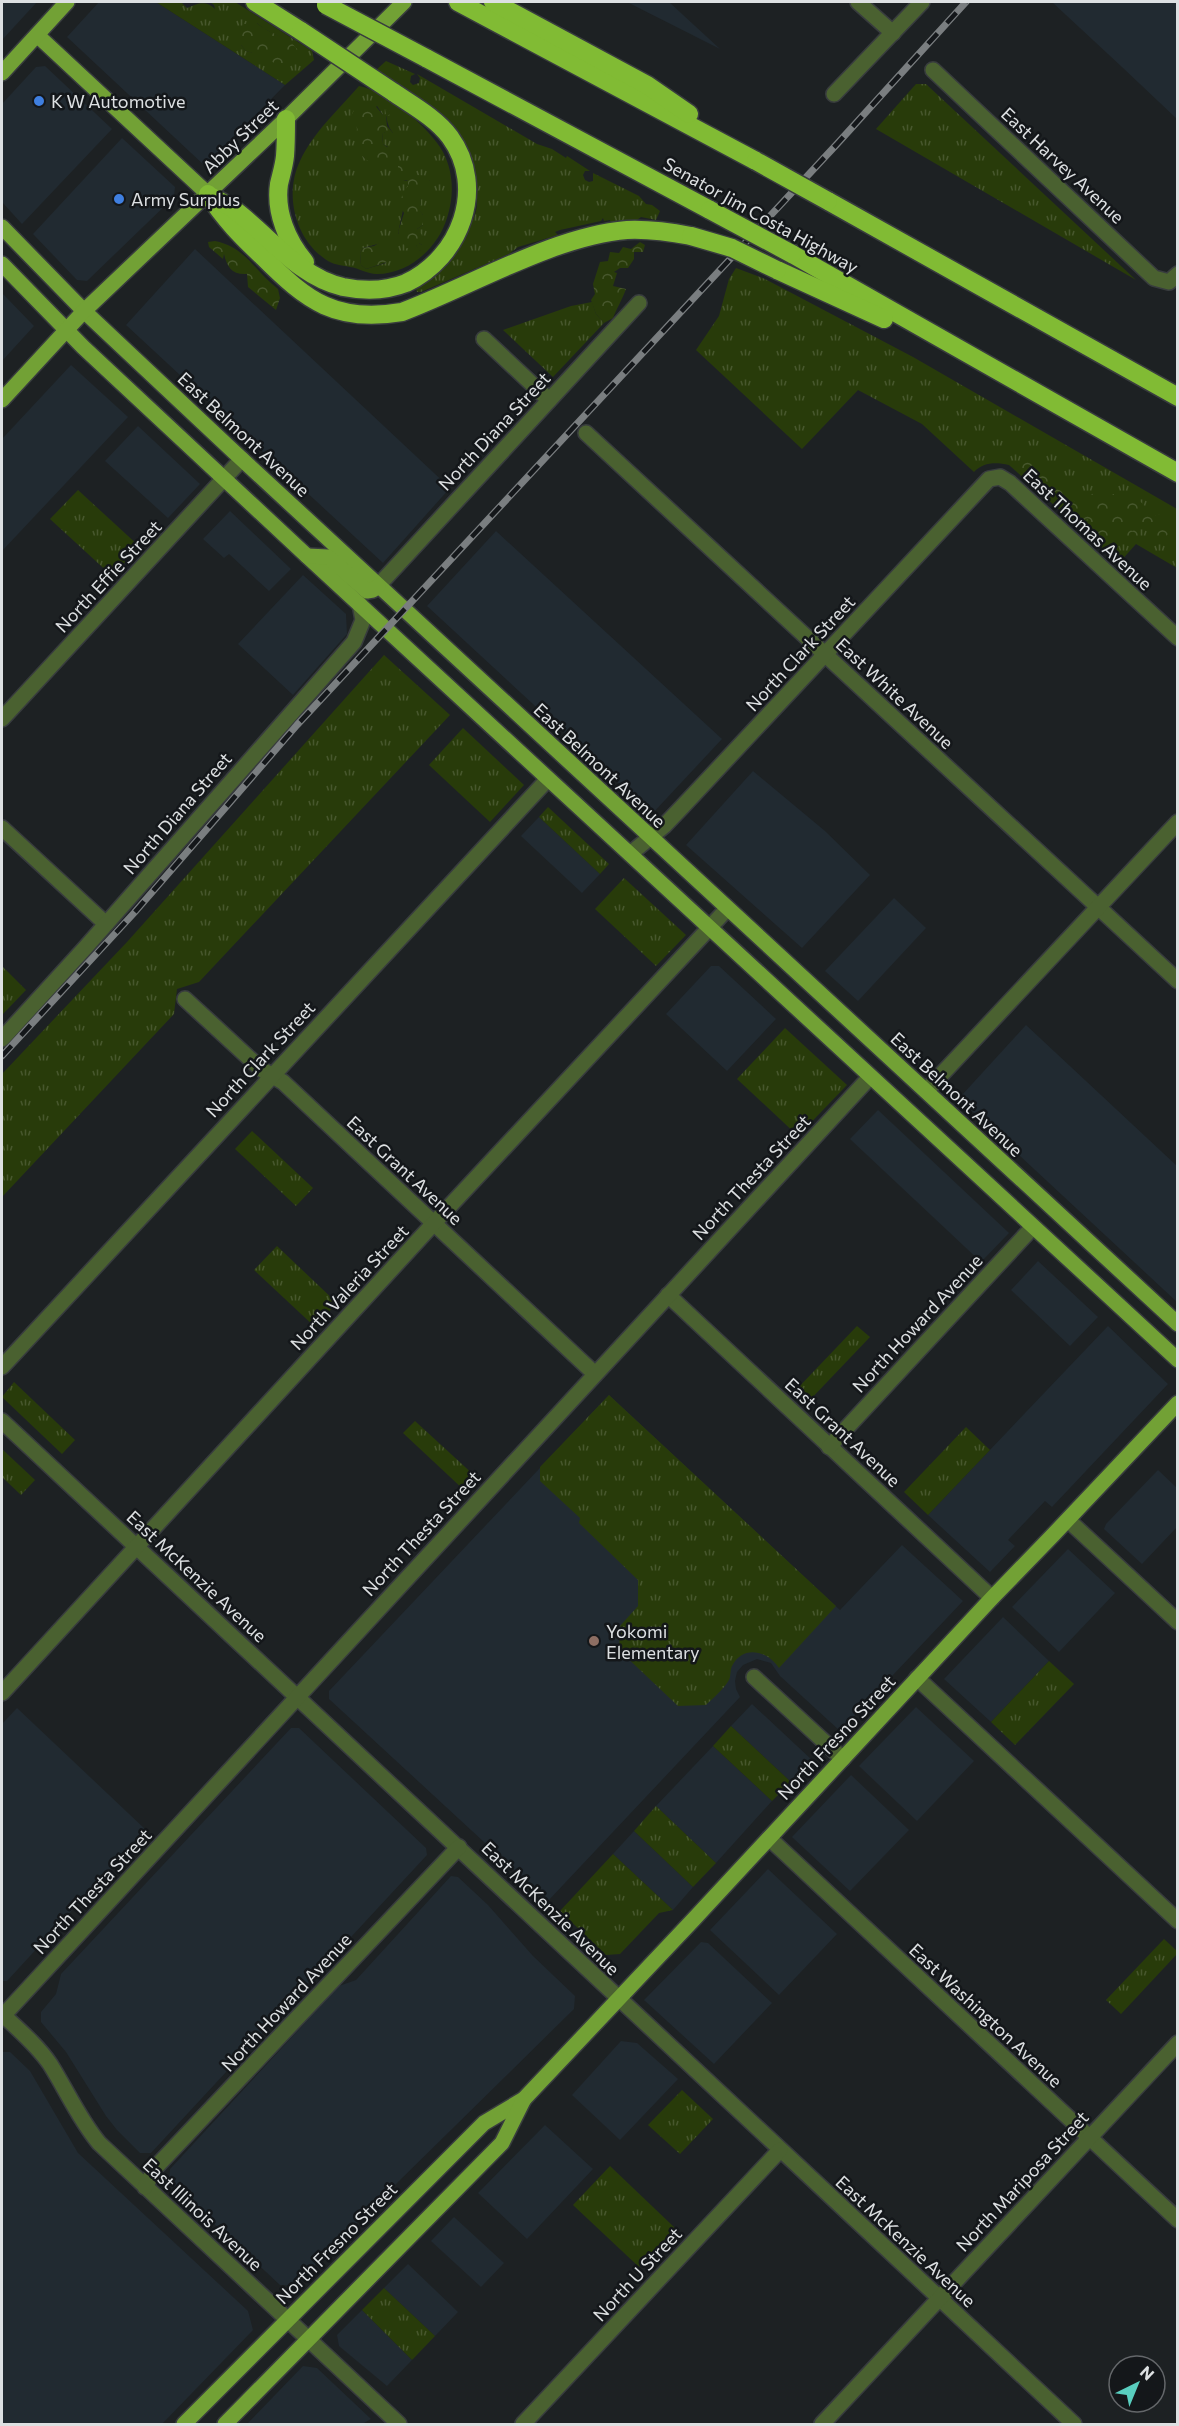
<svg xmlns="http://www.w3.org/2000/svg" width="1179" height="2426" viewBox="0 0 1179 2426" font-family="Commissioner,sans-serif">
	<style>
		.built { fill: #212a31 }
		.grass { fill: url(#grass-tufts); fill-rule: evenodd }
		.forest { fill: url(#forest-crowns) }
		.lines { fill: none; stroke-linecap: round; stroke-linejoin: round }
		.minor-casing { stroke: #383c3e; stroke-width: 18 }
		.major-casing { stroke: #383c3e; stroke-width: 18 }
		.highway-casing { stroke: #383c3e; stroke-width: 21 }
		.minor { stroke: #4a6130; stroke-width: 15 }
		.major { stroke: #72a135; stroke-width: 15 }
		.highway { stroke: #81bb34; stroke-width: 18 }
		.rail-casing { stroke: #7a7e80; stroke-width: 7 }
		.rail { stroke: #14171a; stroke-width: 4.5; stroke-dasharray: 14; stroke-linecap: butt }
		.highway-bridge-casing { stroke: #383c3e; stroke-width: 21; stroke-linecap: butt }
		.highway-bridge { stroke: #81bb34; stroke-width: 18 }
		.shop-dot { fill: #3f7fe0; stroke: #14171a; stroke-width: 2 }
		.education-dot { fill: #8d6e63; stroke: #14171a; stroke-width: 2 }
		.labels { text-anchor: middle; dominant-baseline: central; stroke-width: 5; stroke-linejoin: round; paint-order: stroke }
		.poi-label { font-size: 18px; fill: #dde0e2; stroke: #14171a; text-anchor: start }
		.street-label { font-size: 18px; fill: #dde0e2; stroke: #14171a }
	</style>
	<defs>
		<pattern id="grass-tufts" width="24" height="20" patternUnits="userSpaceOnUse" patternTransform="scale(1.5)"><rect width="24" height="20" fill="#283b0a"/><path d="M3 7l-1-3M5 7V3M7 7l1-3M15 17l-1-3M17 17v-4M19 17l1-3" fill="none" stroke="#47572d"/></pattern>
		<pattern id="forest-crowns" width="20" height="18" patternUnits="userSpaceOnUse" patternTransform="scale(1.5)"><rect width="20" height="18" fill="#283b0a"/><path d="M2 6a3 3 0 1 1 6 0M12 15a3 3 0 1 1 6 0" fill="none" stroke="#47572d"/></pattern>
	</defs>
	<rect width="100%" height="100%" fill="#1d2123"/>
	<g class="built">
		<path d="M2,2H37L2,40Z"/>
		<path d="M99,2H156L285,85L205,166L67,37Z"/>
		<path d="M627,2H669L720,49Z"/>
		<path d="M1052,2H1177V119L1122,67Z"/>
		<path d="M45,66L112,129L22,224L2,202V104L36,67Z"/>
		<path d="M122,138L175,187L174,197L87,281L77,280L33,234Z"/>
		<path d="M195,249L450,488L383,563L126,325Z"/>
		<path d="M2,293L34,326L2,361Z"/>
		<path d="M71,365L128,417L2,551V439Z"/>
		<path d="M138,426L200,484L168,518L105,461Z"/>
		<path d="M230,511L291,569L269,591L229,554L224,558L203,539Z"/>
		<path d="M496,531L722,739L652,814L427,606Z"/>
		<path d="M303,575L346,614L347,634L293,695L238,644Z"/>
		<path d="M753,771L825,831L870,875L802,948L686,845Z"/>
		<path d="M539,817L600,874L582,893L521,836Z"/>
		<path d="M894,898L926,928L858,1001L825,971Z"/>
		<path d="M711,966H719L776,1019L727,1071L666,1014Z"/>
		<path d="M1026,1025L1177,1166V1302L962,1102V1095Z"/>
		<path d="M878,1110L1009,1233L981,1262L850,1139Z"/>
		<path d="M1038,1261L1098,1317L1070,1346L1011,1290Z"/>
		<path d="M1108,1326L1168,1384L1052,1507L1045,1501L1008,1540L1015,1546L990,1572L928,1515Z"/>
		<path d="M609,1395L840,1610L902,1545L963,1601L840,1731L780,1676L771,1663L757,1659L743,1665L737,1672L735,1681L736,1689L740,1697L548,1901L329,1699V1691Z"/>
		<path d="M1158,1470L1177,1488V1527L1142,1564L1104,1529L1106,1524Z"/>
		<path d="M1068,1549L1115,1593L1059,1652L1012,1607Z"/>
		<path d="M1003,1617L1049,1661L991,1722L944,1679Z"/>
		<path d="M752,1704L812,1760L791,1782L731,1726Z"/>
		<path d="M916,1707L974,1761L917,1821L859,1766Z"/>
		<path d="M17,1708L146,1830L7,1981H2V1724Z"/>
		<path d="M291,1728H299L426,1848L427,1855L151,2153H140L117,2130L106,2116L66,2052L41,2022V2012L56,1994L61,1974Z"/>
		<path d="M713,1746L772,1801L716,1863L656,1806Z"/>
		<path d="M851,1775L909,1830L850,1891L792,1837Z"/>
		<path d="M634,1831L693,1887L673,1910L613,1854Z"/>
		<path d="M768,1869L837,1934L779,1995L710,1930Z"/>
		<path d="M451,1876L458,1877L488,1905L533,1956L575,1996L574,2009L397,2183L318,2262L297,2286L280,2285L169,2182L170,2169L339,1986L356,1980Z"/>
		<path d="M701,1942L708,1943L772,2003L714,2064L644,2000Z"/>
		<path d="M621,2041L637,2043L678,2079L620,2140L572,2095Z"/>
		<path d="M2,2052H10L30,2071L78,2153L248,2311L253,2330L162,2424H2Z"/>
		<path d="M545,2125L593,2169L527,2239L478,2193Z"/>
		<path d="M454,2217L504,2263L481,2287L431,2241Z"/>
		<path d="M408,2264L458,2312L435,2336L384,2288Z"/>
		<path d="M362,2310L412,2360L387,2386L339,2346L337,2335Z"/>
		<path d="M303,2366L317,2368L371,2419L362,2424H247Z"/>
	</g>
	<g class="grass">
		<path d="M156,2H181L187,8C198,3 206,0 215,9L214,5L210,2H235L312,51L314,60L285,85ZM257,23C266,32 278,34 287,42L258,54L246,51L241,45L242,33Z"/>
		<path d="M386,61L415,74L411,76L410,82L413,85L419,83L420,78L417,74L537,144L552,149L566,158L567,156L590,171H585L583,175L585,180L589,182L593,181V173L639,196L646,204L652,205L660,211L656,220L641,217L637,220V223H611L610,220L604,221L603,218L601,221L560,230L555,232L558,235L518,247L509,254L421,292H417L415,286C437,266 488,224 475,190H478C473,171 443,121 429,107C415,91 394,82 376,70Z"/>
		<path d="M916,84H926L1136,280L876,129Z"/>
		<path d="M359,86C386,91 430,128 443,152C454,173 454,197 447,218C438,248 409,274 377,274C367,274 359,268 350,267C341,265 333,265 325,259C295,238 284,194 300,161C313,133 338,110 359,86ZM377,106L383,115H386L385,110C387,119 387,126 393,133L382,132L383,144L388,147L364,158L357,124ZM403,180H430L419,190L421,204L417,207L423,215V225L417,229L419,243L422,245L420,251L416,245L398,233L408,187V181ZM381,243L386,263L366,269L361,265L360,253L363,248Z"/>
		<path d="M736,268L765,279L913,357L1177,509V568L1136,544L1119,563L1009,465C996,462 983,462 974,472L922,424L858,390L802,449L696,350L719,316L729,279Z"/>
		<path d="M592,302L596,314L604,323L553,377L503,330L571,306Z"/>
		<path d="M78,490L140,547L112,576L50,519Z"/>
		<path d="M384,655L450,715L199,982L177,989L174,1014L2,1197V1074L127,942Z"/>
		<path d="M463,728L524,785L490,822L429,765Z"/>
		<path d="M548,807L609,864L600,874L539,817Z"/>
		<path d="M624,878L686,935L656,966L595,909Z"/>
		<path d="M2,966L26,990L3,1014L2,1012Z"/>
		<path d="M785,1028L847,1085L798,1136L737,1079Z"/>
		<path d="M252,1131L313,1188L296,1206L235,1149Z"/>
		<path d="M277,1246L337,1303L315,1327L254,1270Z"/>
		<path d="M857,1326L870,1337L808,1402L795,1391Z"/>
		<path d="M14,1382L75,1440L62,1454L2,1397Z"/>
		<path d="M609,1395L836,1606L779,1668C768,1651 743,1644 732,1666C730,1670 731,1676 729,1680C724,1689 713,1698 706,1705L678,1706L619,1650L620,1626L638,1606V1580L579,1523L580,1518L540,1481V1467Z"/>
		<path d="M415,1421L476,1477L464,1490L403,1433Z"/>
		<path d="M966,1427L990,1450L928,1515L904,1492Z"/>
		<path d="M2,1449L35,1480L21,1495L2,1477Z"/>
		<path d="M1049,1661L1074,1684L1015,1745L991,1722Z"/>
		<path d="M731,1726L791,1782L772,1801L713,1746Z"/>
		<path d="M656,1806L716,1863L693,1887L634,1831Z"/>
		<path d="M613,1854L673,1910L659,1913L620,1954L606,1955L560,1911Z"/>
		<path d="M1164,1939L1177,1951V1954L1121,2014L1106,2000Z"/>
		<path d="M682,2090L713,2119L680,2154L648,2125Z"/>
		<path d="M610,2166L675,2228L639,2267L573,2205Z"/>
		<path d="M384,2288L435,2336L412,2360L362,2310Z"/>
	</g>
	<g class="forest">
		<path d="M257,23C270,35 291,37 299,52L294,58H290L282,66C269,61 259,54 246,51L241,45V28L244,24Z"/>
		<path d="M373,103L383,115L386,114L385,109L391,111V114L386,116L387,126L393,133L391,138H387L385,132L382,133L383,144L391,150L386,163L382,166C364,163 359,153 354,137C360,127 356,126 351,118C354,105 361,105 373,103Z"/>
		<path d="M402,163L412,169L415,175L429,176L430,180L427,187L420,190L421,204L418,207L423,215V225L417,229L422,235L419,243L422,245V249L419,251L416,245L413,249L406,248L398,232L404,213C398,204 401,194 408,186V181L398,176V166Z"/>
		<path d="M384,240L390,243L392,252L390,261L366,269L361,265L360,253L363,248L374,246Z"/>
		<path d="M215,241C246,247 255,272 278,289L280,298L276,310L248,287L247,274C232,275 227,267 224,254L223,259L209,247L208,242Z"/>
		<path d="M640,242L645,245L643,252H634V259L628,268H620L614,272L617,273L613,286L626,289C622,300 617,308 613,318L604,323L596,314L591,300L595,294L593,284L600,262L608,261L610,252L619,253L623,247L631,249Z"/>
		<path d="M1033,455L1041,457V461L1051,463L1052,478L1064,479V484L1069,486L1068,497L1085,508L1087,505L1086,498L1094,493L1104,494L1109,499L1113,494L1124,496L1126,501L1135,497L1143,504L1146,512L1155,516L1162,513L1170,518L1173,528L1177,529V538L1173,541L1168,534L1165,538L1155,539L1151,536L1146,521L1141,525L1130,520L1128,527L1132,531L1137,529L1140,533L1139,539L1135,541L1131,537L1121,544L1117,538L1109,537L1100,545L1089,537L1090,520L1085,519L1087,527L1081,531L1063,514L1059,504L1049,496L1043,498L1030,486L1026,471L1020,466V463L1026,462L1025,457Z"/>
	</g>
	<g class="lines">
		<g class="minor-casing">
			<g id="minor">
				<path d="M858,2L893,33"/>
				<path d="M933,70L1154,278L1169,282L1178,274"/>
				<path d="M834,94L922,2"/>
				<path d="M484,339L549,400"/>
				<path d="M586,433L1178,981"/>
				<path d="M378,586L639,303"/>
				<path d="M2,719L242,459"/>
				<path d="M2,828L106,924"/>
				<path d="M630,854L664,826L683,806L989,479L1000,477L1010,483L1178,638"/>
				<path d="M185,999L261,1069L283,1082L595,1374"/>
				<path d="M2,1039L85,948L354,642L363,620L360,604"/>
				<path d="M926,1091L1178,822"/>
				<path d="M668,1295L992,1598"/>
				<path d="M2,1367L548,779"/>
				<path d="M2,1421L1074,2424"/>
				<path d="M829,1447L1033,1227"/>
				<path d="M1068,1520L1178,1622"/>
				<path d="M754,1677L843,1759"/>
				<path d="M917,1678L1178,1921"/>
				<path d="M2,1693L434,1223L727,909"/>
				<path d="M769,1838L1178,2220"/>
				<path d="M2,2014C19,2030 37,2045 50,2064C67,2091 79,2119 99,2143L399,2424"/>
				<path d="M2,2017L870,1077"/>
				<path d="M145,2187L156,2167L459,1847"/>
				<path d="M523,2424L780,2150"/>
				<path d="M822,2424L1178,2043"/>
			</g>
		</g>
		<g class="major-casing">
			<g id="major">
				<path d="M37,35L208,194"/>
				<path d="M2,73L67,2"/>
				<path d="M2,227L84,311L233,451L1178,1324"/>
				<path d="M2,264L83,347L307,556L1178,1360"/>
				<path d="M2,400L84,311L286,119L404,2"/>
				<path d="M307,556L328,557L367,591L373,590L378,586"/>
				<path d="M184,2424L484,2123L524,2099L694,1919L992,1598L1053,1535L1178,1403"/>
				<path d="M225,2424L502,2143L524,2099"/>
			</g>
		</g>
		<g class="highway-casing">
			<g id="highway">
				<path d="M255,2L301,31"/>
				<path d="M458,2L756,161"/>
				<path d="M493,2L647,85L689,114"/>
				<path d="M426,58L710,210"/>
				<path d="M286,119C286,131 286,144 285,156C284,166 281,175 279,184C275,212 287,241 305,262"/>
				<path d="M208,194C224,219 242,237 263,257C308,302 336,323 402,312C471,286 554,236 627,230C648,229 670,232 691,236"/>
				<path d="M212,197C220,201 228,205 236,211C270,237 299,277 343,287C363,291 386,291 406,283C460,258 487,188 450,137C436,118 412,105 393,92"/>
				<path d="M828,201L1178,397"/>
				<path d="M792,254L1178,473"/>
				<path d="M777,270L884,319"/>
			</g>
		</g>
		<use href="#minor" class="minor"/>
		<use href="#major" class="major"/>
		<use href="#highway" class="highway"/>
		<g class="rail-casing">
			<path id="rail" d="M2,1056L134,913L297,725L837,144L966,2"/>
		</g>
		<use href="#rail" class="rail"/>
		<g class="highway-bridge-casing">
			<g id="highway-bridge">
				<path d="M326,5L426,58"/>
				<path d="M301,31L393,92"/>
				<path d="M756,161L828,201"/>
				<path d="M710,210L792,254"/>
				<path d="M691,236L732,248L777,270"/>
			</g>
		</g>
		<use href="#highway-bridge" class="highway-bridge"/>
	</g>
	<g class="shop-dot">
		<circle cx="39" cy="101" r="6"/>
		<circle cx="119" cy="199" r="6"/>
	</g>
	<circle class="education-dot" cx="594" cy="1641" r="6"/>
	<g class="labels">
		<g class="poi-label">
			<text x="51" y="101">K W Automotive</text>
			<text x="131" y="199">Army Surplus</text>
			<text x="606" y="1631">Yokomi<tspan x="606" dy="21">Elementary</tspan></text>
		</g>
		<g class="street-label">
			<text transform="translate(240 136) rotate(-44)">Abby Street</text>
			<text transform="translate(1063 165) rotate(43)">East Harvey Avenue</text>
			<text transform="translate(761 215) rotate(29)">Senator Jim Costa Highway</text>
			<text transform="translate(494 431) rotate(-47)">North Diana Street</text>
			<text transform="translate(244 434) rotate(43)">East Belmont Avenue</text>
			<text transform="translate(1088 529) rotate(43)">East Thomas Avenue</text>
			<text transform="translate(108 576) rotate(-47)">North Effie Street</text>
			<text transform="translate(800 653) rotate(-47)">North Clark Street</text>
			<text transform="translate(895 693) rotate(43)">East White Avenue</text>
			<text transform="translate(600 765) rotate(43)">East Belmont Avenue</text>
			<text transform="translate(177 813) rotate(-49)">North Diana Street</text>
			<text transform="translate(260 1059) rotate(-47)">North Clark Street</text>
			<text transform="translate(957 1094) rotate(43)">East Belmont Avenue</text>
			<text transform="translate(405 1170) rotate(43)">East Grant Avenue</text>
			<text transform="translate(751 1177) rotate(-47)">North Thesta Street</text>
			<text transform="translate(349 1287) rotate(-47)">North Valeria Street</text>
			<text transform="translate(917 1323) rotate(-47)">North Howard Avenue</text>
			<text transform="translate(843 1432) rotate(43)">East Grant Avenue</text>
			<text transform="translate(421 1533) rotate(-47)">North Thesta Street</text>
			<text transform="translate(197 1576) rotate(43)">East McKenzie Avenue</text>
			<text transform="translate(836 1737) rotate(-47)">North Fresno Street</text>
			<text transform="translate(92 1891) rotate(-47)">North Thesta Street</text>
			<text transform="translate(551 1908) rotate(44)">East McKenzie Avenue</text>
			<text transform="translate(286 2002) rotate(-47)">North Howard Avenue</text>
			<text transform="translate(986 2015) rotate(43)">East Washington Avenue</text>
			<text transform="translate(1022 2181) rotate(-47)">North Mariposa Street</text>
			<text transform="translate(203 2214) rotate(43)">East Illinois Avenue</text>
			<text transform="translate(906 2241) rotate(43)">East McKenzie Avenue</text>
			<text transform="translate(336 2243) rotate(-45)">North Fresno Street</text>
			<text transform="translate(637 2274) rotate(-47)">North U Street</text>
		</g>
	</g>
	<rect width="1179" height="2426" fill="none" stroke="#dde0e2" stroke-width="6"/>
	<g transform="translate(1137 2384) rotate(43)"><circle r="28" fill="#14171a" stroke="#64676a" stroke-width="1.5"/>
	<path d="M0-4.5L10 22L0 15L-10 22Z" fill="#59cebf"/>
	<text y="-9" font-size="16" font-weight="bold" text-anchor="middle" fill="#dde0e2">N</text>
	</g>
</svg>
